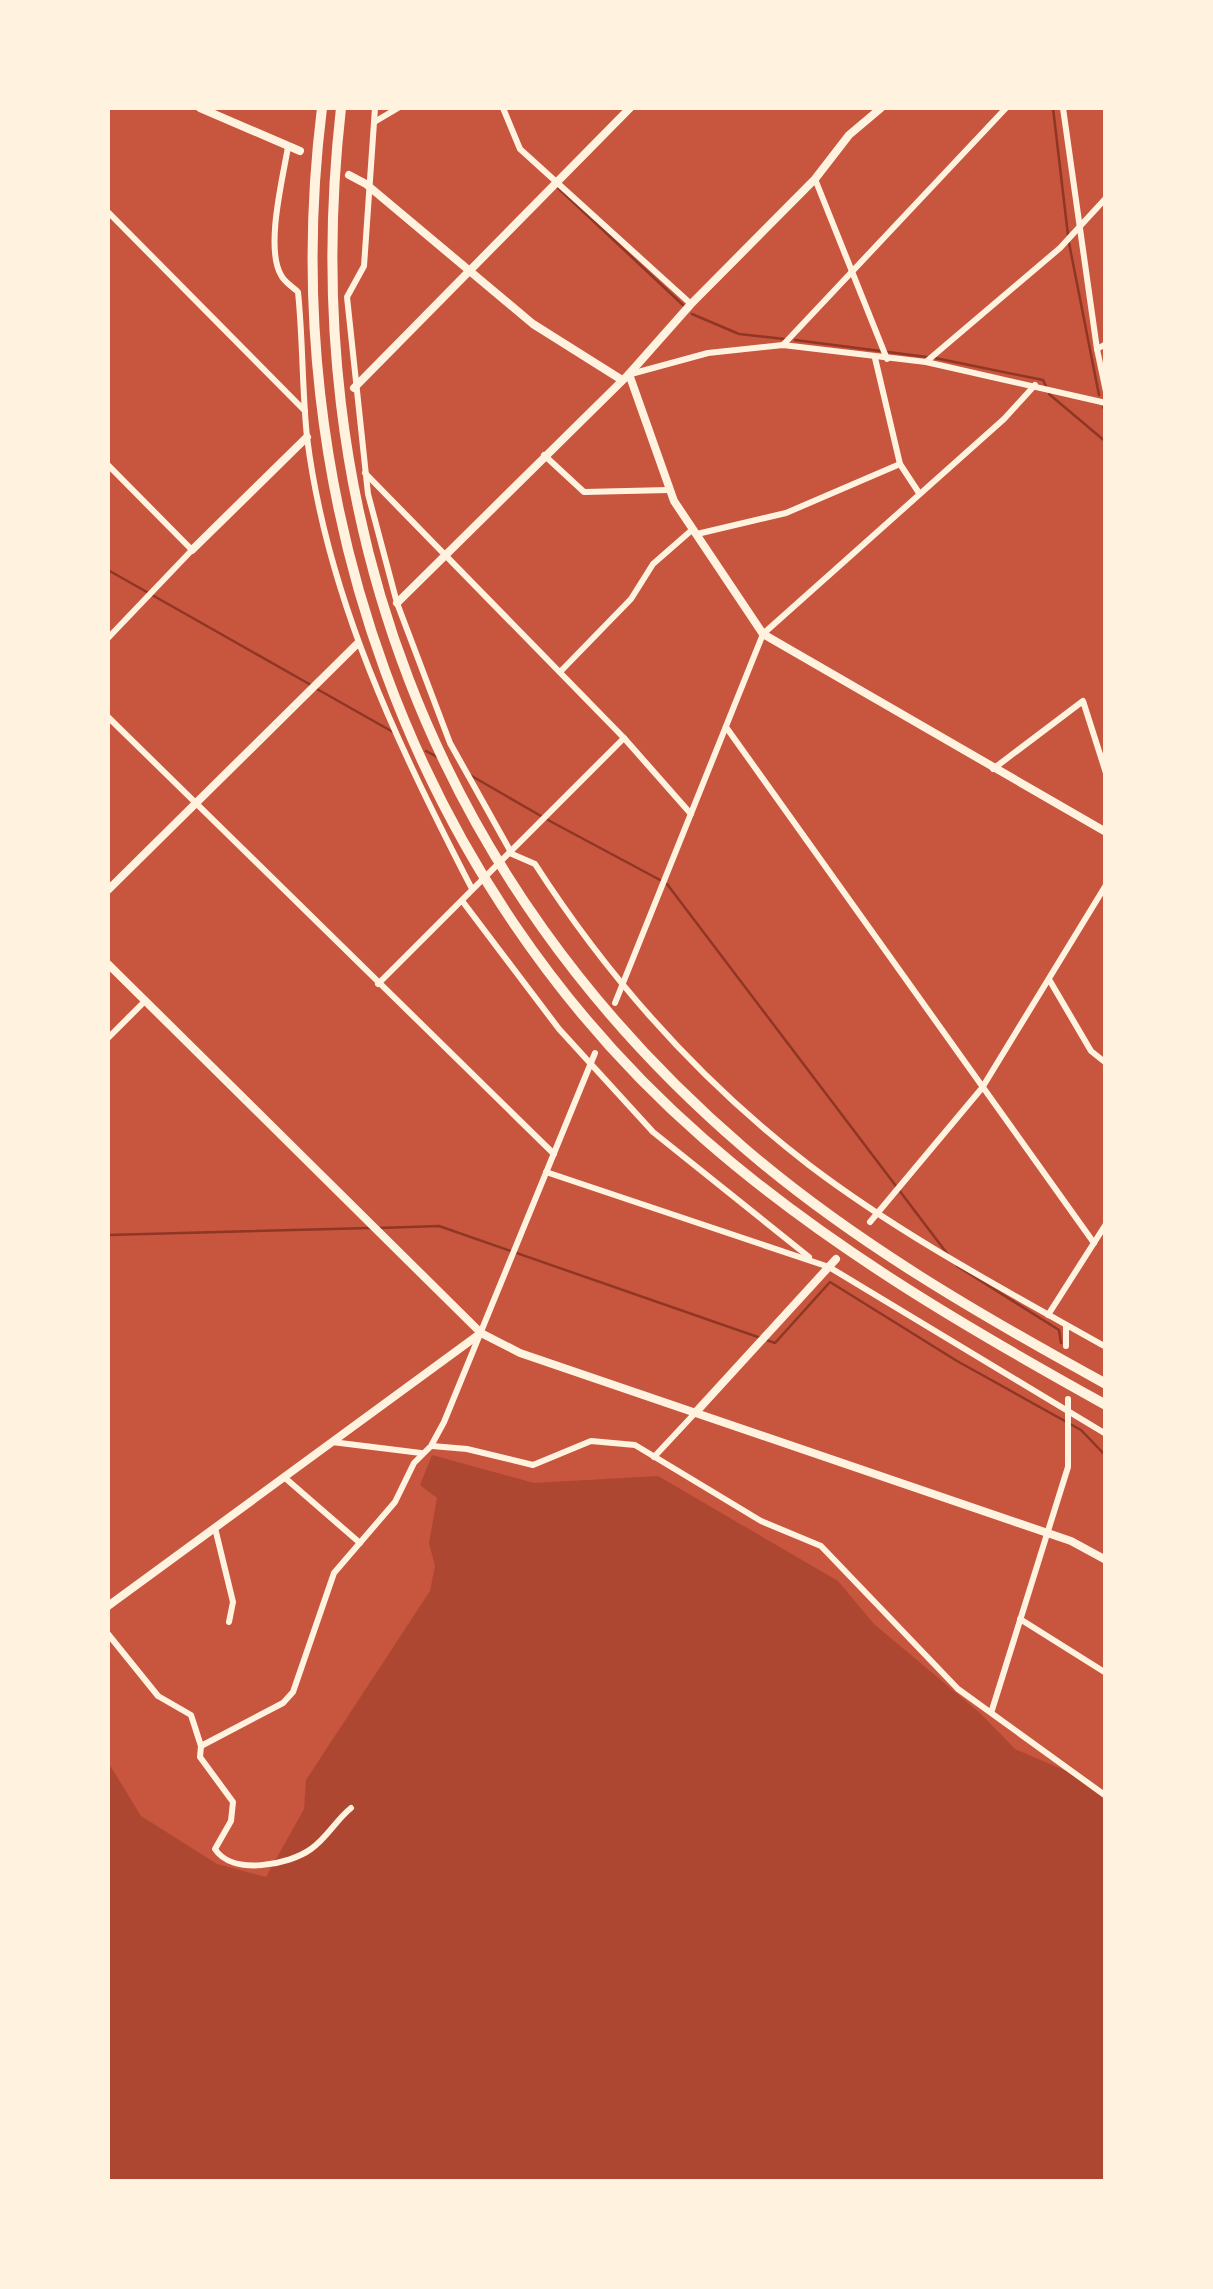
<svg xmlns="http://www.w3.org/2000/svg" width="1213" height="2289" viewBox="0 0 1213 2289" font-family="'Titillium Web',sans-serif">
	<style>
		.green { fill: #ae4732 }
		.lines { fill: none; stroke-linecap: round; stroke-linejoin: round }
		.stream { stroke: #8f3625; stroke-width: 2.5 }
		.minor { stroke: #fff3e0; stroke-width: 6 }
		.tertiary { stroke: #fff3e0; stroke-width: 8 }
		.motorway { stroke: #fff3e0; stroke-width: 10 }
	</style>
	<rect width="100%" height="100%" fill="#c8553d"/>
	<path class="green" d="M432,1455L534,1483L658,1476L838,1581L874,1624L980,1713L1015,1749L1071,1773L1105,1796V2181H108V1762L141,1816L217,1864L266,1877L304,1809L306,1780L430,1591L435,1566L429,1543L437,1498L420,1485Z"/>
	<g class="lines">
		<g class="stream">
			<path d="M1053,108L1068,235"/>
			<path d="M558,188L684,306"/>
			<path d="M1069,243L1099,395"/>
			<path d="M692,314L739,334L784,339"/>
			<path d="M795,340L927,357"/>
			<path d="M935,358L1043,380L1046,386"/>
			<path d="M1049,394L1106,442"/>
			<path d="M1103,407L1106,413"/>
			<path d="M108,570L311,685"/>
			<path d="M317,689L393,732"/>
			<path d="M426,751L441,759"/>
			<path d="M470,775L541,816"/>
			<path d="M548,820L660,880"/>
			<path d="M667,884L949,1256"/>
			<path d="M379,1228L439,1226L775,1343L830,1282L957,1361L1081,1430L1106,1456"/>
			<path d="M108,1235L371,1228"/>
			<path d="M957,1266L1059,1330L1061,1343"/>
		</g>
		<g class="minor">
			<path d="M375,108L364,266L347,297L368,494L397,603L450,743L512,854L535,864C609,979 700,1081 809,1165C901,1235 1005,1290 1106,1347"/>
			<path d="M503,108L520,149L691,304"/>
			<path d="M1063,108L1097,349"/>
			<path d="M376,121L398,108"/>
			<path d="M288,147C283,177 265,248 281,275C284,282 293,287 298,292C303,340 302,389 307,437C327,598 398,745 471,887"/>
			<path d="M815,179L887,359"/>
			<path d="M108,212L305,411"/>
			<path d="M1106,344L1097,349L1106,392"/>
			<path d="M783,345L1006,108"/>
			<path d="M875,358L900,464L919,493"/>
			<path d="M927,361L1060,248L1106,198"/>
			<path d="M631,374L708,353L783,345L926,362L1106,403"/>
			<path d="M544,455L584,492L669,490"/>
			<path d="M108,465L192,550L108,638"/>
			<path d="M365,473L624,738L691,814"/>
			<path d="M697,534L786,513L900,464"/>
			<path d="M560,672L631,599L653,564L693,529"/>
			<path d="M108,717L554,1154"/>
			<path d="M726,727L1094,1243"/>
			<path d="M993,769L1083,701L1106,773"/>
			<path d="M463,902L559,1029L653,1132L809,1257"/>
			<path d="M1050,981L1091,1051L1106,1063"/>
			<path d="M378,984L624,738"/>
			<path d="M615,1003L763,634L1004,419L1035,385"/>
			<path d="M108,1038L145,1001"/>
			<path d="M546,1172L829,1267L1106,1434"/>
			<path d="M870,1222L982,1088L1106,885"/>
			<path d="M1048,1315L1106,1224"/>
			<path d="M1066,1346V1326"/>
			<path d="M332,1442L421,1453"/>
			<path d="M432,1446L467,1449L533,1465L591,1441L635,1445L761,1521L821,1546L958,1689L1106,1796"/>
			<path d="M654,1457L696,1412"/>
			<path d="M284,1477L360,1543"/>
			<path d="M215,1528L233,1602L229,1622"/>
			<path d="M1020,1619L1106,1673"/>
			<path d="M108,1634L158,1696L191,1715L201,1746L283,1703L293,1692L334,1573L395,1502L414,1463L431,1446L444,1422L595,1053"/>
			<path d="M992,1710L1068,1467V1399"/>
			<path d="M201,1746L200,1757L233,1802L231,1821L215,1849C232,1876 289,1865 311,1849C327,1838 336,1820 351,1808"/>
		</g>
		<g class="tertiary">
			<path d="M200,108L300,151"/>
			<path d="M349,175L366,184L533,324L622,380"/>
			<path d="M629,374L674,501L763,634L1106,832"/>
			<path d="M354,388L630,108"/>
			<path d="M192,550L307,437"/>
			<path d="M397,603L629,374L691,304L815,179L849,135L881,108"/>
			<path d="M108,890L357,644"/>
			<path d="M108,964L481,1333L520,1353L1071,1541L1106,1560"/>
			<path d="M696,1412L836,1259"/>
			<path d="M108,1606L481,1333"/>
		</g>
		<g class="motorway">
			<path d="M322,108C274,491 411,883 704,1139C825,1245 965,1327 1106,1405"/>
			<path d="M341,108C295,513 434,881 743,1147C852,1241 980,1315 1106,1384"/>
		</g>
	</g>
	<rect width="1213" height="2289" fill="none" stroke="#fff3e0" stroke-width="220"/>
</svg>
